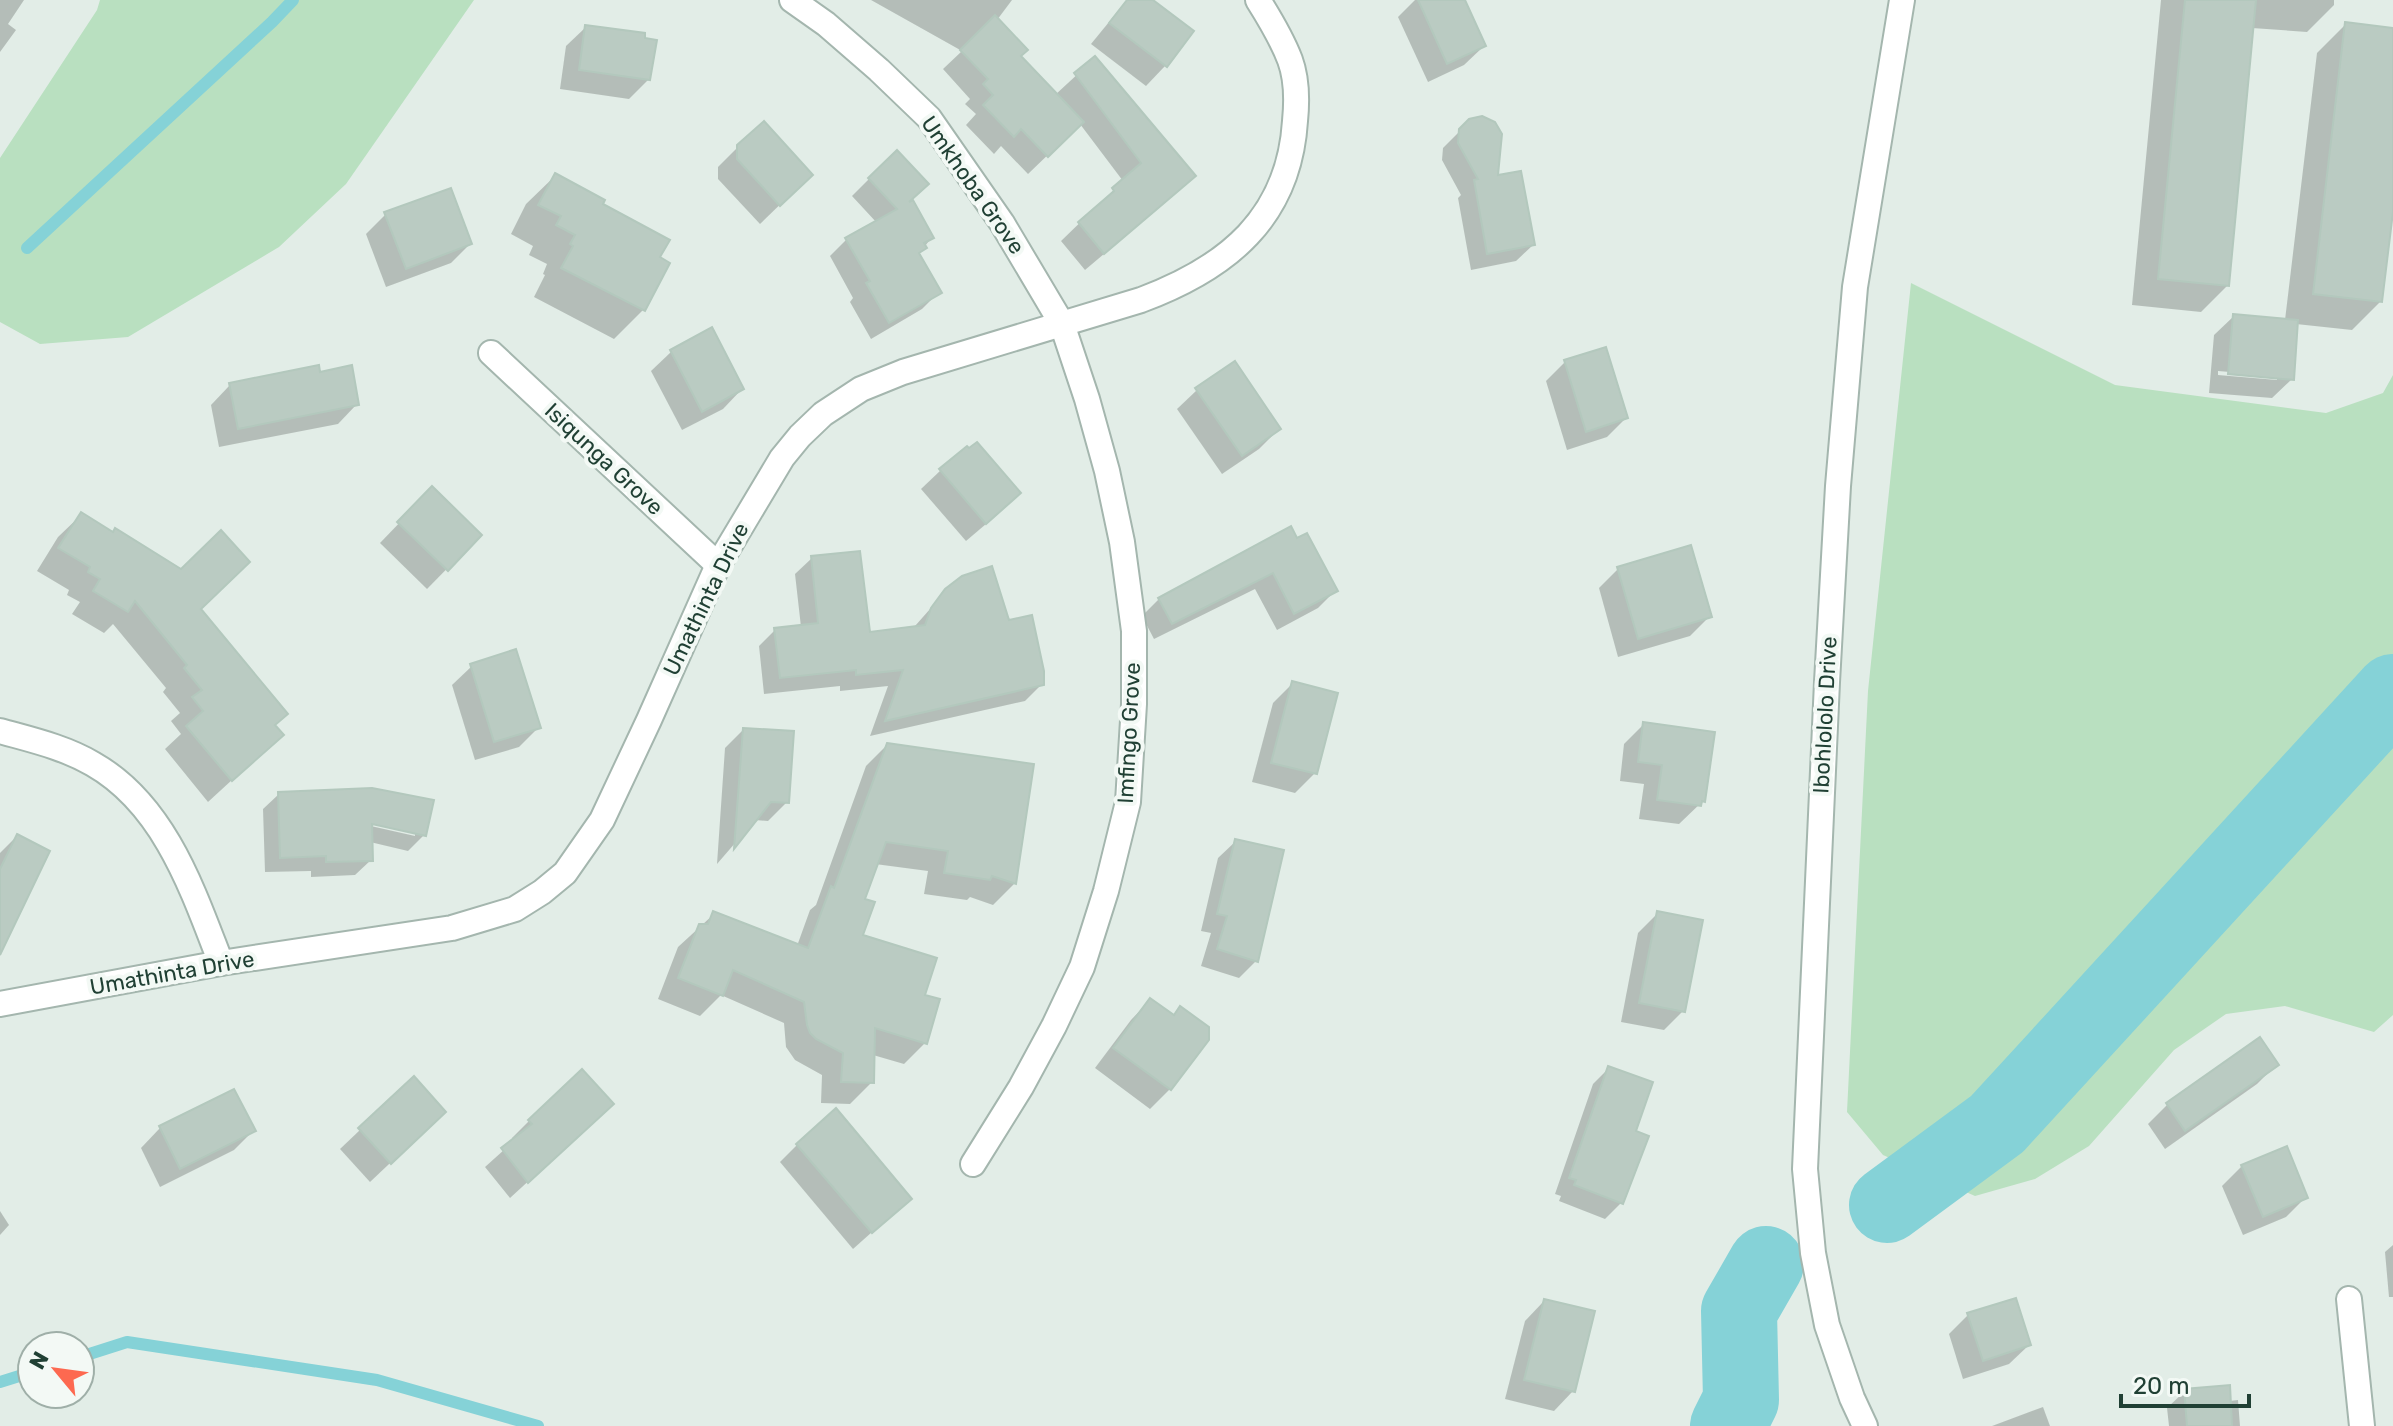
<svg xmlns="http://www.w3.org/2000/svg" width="2393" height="1426" viewBox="0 0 2393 1426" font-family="Rubik,sans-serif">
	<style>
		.green { fill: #b9e0c0 }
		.shadow { fill: #0003; fill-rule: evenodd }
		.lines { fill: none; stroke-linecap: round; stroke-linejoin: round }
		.stream { stroke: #85d2d7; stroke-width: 12 }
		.river { stroke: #85d2d7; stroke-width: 76 }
		.building { fill: #bacbc2; stroke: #b3c8bd; stroke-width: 2 }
		.street-casing { stroke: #a4b6ae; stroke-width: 28 }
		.street { stroke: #fff; stroke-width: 24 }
		.labels { text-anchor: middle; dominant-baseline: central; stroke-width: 8; stroke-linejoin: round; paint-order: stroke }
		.street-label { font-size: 22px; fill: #204034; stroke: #f3f9f5 }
	</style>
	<rect width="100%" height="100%" fill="#e2ede7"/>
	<g class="green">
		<path d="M100,0H474L346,184L279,247L128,337L40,344L0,322V158L97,10Z"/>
		<path d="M1911,283L2115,385L2326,413L2383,393L2393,375V1015L2374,1032L2285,1006L2226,1014L2174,1050L2089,1146L2035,1179L1975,1196L1883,1155L1847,1112L1868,691Z"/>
	</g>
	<g class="shadow">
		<path d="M0,0H24L8,24L16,30L0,52Z"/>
		<path d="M871,0H1012L997,20L1019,56L1055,95L1094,59L1193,176L1175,194L1085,270L1061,241L1123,181L1080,124L1028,174L1001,146L994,154L966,125L976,114L965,104L970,99L943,69L962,51Z"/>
		<path d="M1127,0H1150L1191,32L1165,66L1146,86L1091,44Z"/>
		<path d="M1415,0H1462L1484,46L1464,65L1428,82L1398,17Z"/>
		<path d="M2161,0H2334V5L2307,32L2252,28L2228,285L2201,312L2132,305Z"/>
		<path d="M2346,24L2393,30V195L2381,301L2352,330L2296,324L2292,379L2272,398L2209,393L2214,335L2234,316L2285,320L2317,53ZM2218,371L2277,376V380L2218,375Z"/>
		<path d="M586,27L649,79L629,99L560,89L566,46Z"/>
		<path d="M1470,121L1495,178L1533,245L1516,261L1471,270L1458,198L1461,195L1442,160L1443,148Z"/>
		<path d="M738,147L791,194L760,224L718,179V167Z"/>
		<path d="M555,176L600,205L657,258L668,263L643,310L614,339L534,297L545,275L543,274L547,264L529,255L533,246L511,234L526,204Z"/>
		<path d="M869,179L903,207L932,237L918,255L939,292L922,309L871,339L850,302L853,298L830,256L847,239L877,223L852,196Z"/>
		<path d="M386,214L470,244L451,263L386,287L366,234Z"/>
		<path d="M711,330L742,389L723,409L682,430L651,371L671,352Z"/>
		<path d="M1565,362L1626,418L1607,437L1567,450L1546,381Z"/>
		<path d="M319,374L357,404L338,424L219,447L211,405L230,385Z"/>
		<path d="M1197,390L1279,429L1259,449L1222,474L1177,409Z"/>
		<path d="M941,470L999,513L966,541L921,489Z"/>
		<path d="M432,489L480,535L427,589L380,543Z"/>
		<path d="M81,515L198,610L281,735L208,802L165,749L181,734L171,721L180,713L163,692L166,688L113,624L104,633L72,614L80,602L67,595L69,590L37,571L58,537Z"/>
		<path d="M1290,529L1335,591L1318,608L1277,630L1255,589L1154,639L1142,616L1159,599Z"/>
		<path d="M812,558L868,634L915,626L946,591L1008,622L1042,684L1025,701L870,736L888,686L840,691V686L764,694L759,646L775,630L801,627L795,574Z"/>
		<path d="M1618,569L1710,616L1690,636L1618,657L1599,588Z"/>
		<path d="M472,666L539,727L519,747L475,760L452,685Z"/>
		<path d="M1292,684L1315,773L1295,793L1252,782L1273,703Z"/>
		<path d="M1644,724L1703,801L1679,824L1639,819L1644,784L1620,781L1624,744Z"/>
		<path d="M743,730L787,802L768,821L755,820L717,864L725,748Z"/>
		<path d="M887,745L1015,883L993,905L970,897L967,900L924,894L928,871L875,864L862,900L860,936L922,996L925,1043L904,1064L873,1055L872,1082L850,1104L821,1103L822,1075L795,1060L786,1047L784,1023L721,995L700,1016L658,999L678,947L714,914L797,946L810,910L816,905L866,766Z"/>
		<path d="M371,790L431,802L424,835L408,851L370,842L371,860L355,875L311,877V871L265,872L263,809L279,794ZM363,820L415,832V836L362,824Z"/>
		<path d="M17,836L0,931V853Z"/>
		<path d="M1236,841L1256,961L1239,978L1201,966L1211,933L1201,931L1218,858Z"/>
		<path d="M1657,914L1683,1011L1664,1030L1621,1022L1638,933Z"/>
		<path d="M1150,1000L1172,1017L1181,1008L1207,1039L1170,1089L1150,1109L1095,1068L1131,1020Z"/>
		<path d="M2259,1040L2276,1065L2257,1084L2165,1149L2148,1124L2167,1105Z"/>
		<path d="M1609,1068L1634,1132L1621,1203L1605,1219L1559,1201L1561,1196L1555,1194L1593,1084Z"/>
		<path d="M529,1121H594L510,1198L485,1167L514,1141L512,1138Z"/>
		<path d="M160,1128L253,1131L234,1150L160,1187L141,1148Z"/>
		<path d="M360,1130L424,1131L370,1182L340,1149Z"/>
		<path d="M797,1145L909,1199L853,1249L780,1162Z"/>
		<path d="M2242,1166L2306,1197L2286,1217L2243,1235L2222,1186Z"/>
		<path d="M0,1211L9,1225L0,1235Z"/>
		<path d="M2393,1245V1297H2389L2385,1252Z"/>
		<path d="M1544,1301L1573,1391L1554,1411L1505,1399L1525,1321Z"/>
		<path d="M1968,1315L2029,1345L2009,1364L1963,1379L1949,1334Z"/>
		<path d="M2185,1391L2229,1401L2238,1400L2240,1426H2169L2167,1408Z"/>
		<path d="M2043,1407L2050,1426H1992Z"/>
	</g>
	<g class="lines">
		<g class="stream">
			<path d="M27,248L272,22L293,0"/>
			<path d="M80,1357L127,1342L377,1380L538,1426"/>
			<path d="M0,1382L32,1372"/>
		</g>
		<g class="river">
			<path d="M1887,1205L1997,1124L2393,692"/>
			<path d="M1728,1426L1741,1400L1739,1311L1766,1264"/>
		</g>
	</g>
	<g class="building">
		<path d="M1127,0H1153L1194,31L1167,67L1109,23Z"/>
		<path d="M1418,0H1465L1486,46L1447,64Z"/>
		<path d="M2185,0H2256L2229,286L2158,279Z"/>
		<path d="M995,15L1028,50L1021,56L1084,122L1048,157L1021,129L1014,137L983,105L993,95L983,84L988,79L960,50Z"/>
		<path d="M2345,22L2393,28V212L2382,302L2313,294Z"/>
		<path d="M585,25L645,33V38L657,40L650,80L579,70Z"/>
		<path d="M1095,56L1196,176L1104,254L1078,222L1114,191L1112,188L1141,163L1074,73Z"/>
		<path d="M1482,116L1495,122L1502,134L1498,175L1521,171L1535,245L1487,254L1474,180L1478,179L1458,143L1459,129L1469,119Z"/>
		<path d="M764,121L813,175L780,206L737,159V145Z"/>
		<path d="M897,150L929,184L909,202L913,200L934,238L924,243L927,248L919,253L942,293L889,323L866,283L870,281L845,238L897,209L868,178Z"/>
		<path d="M555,173L605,200L603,204L670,240L660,257L670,263L645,311L561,268L573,246L570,244L575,235L556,225L561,216L538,205Z"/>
		<path d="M451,188L472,244L406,269L384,212Z"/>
		<path d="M2233,314L2298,320L2294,380L2228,374Z"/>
		<path d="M712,327L744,389L702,412L670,350Z"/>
		<path d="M1606,347L1628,418L1586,432L1564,360Z"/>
		<path d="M1235,361L1281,429L1242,456L1195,388Z"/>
		<path d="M319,365L320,372L352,365L359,405L238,429L229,383Z"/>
		<path d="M977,442L1021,493L986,524L939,469L967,446L969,448Z"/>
		<path d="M432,486L482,535L448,571L397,522Z"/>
		<path d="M81,512L113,532L115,528L181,569L221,530L250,562L201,609L288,714L275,725L284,735L232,781L186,726L203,711L192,697L202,690L184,668L187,665L135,601L128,612L93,591L100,579L88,572L90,567L58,548Z"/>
		<path d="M1291,526L1297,538L1307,533L1338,591L1294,614L1273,573L1172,624L1158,598Z"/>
		<path d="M1691,545L1712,617L1638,639L1617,567Z"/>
		<path d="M860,551L870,632L925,625L931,608L945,589L962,576L992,566L1009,620L1032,615L1044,671V685L885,721L903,670L856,675V670L780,678L774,628L818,623L811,556Z"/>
		<path d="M516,649L541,728L494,742L470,664Z"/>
		<path d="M1292,681L1338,693L1317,774L1271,763Z"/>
		<path d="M1643,722L1715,732L1705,802L1702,801L1701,806L1657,800L1662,765L1638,762Z"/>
		<path d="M743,728L794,731L789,803L771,802L734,849Z"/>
		<path d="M887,743L1034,764L1016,884L992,876L990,880L944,873L948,851L886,842L865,899L875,902L863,935L937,958L925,995L940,999L927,1044L875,1028L874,1083L841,1082L843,1053L816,1039L810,1033L807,1025L804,1002L733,970L723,996L678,978L699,924H708L713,911L808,948L831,886L834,888Z"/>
		<path d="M372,788L434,800L426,836L372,824L373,861L326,862V856L280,858L278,792Z"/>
		<path d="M17,834L50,851L0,955V869Z"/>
		<path d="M1235,839L1284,850L1258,962L1217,949L1227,916L1217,914Z"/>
		<path d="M1657,911L1703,920L1685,1012L1639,1003Z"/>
		<path d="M1150,998L1174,1015L1180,1006L1209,1027V1040L1171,1090L1113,1048Z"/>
		<path d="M2260,1037L2279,1065L2185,1131L2166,1103Z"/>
		<path d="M1608,1066L1653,1082L1636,1131L1649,1136L1623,1204L1574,1185L1576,1180L1569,1178Z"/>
		<path d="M582,1069L614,1104L528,1183L501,1148L532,1124L528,1120Z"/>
		<path d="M414,1076L446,1112L391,1164L358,1128Z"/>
		<path d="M234,1089L256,1131L180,1169L159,1126Z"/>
		<path d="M836,1108L912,1199L872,1233L796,1144Z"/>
		<path d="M2287,1146L2308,1198L2263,1217L2241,1165Z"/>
		<path d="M2016,1298L2031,1345L1983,1361L1967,1313Z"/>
		<path d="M1544,1299L1595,1311L1575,1392L1524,1380Z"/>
		<path d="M2230,1385L2232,1426H2187L2184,1389Z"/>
	</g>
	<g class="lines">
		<g class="street-casing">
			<g id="street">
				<path d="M792,0L826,24L879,70L929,118L1002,223L1062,324L1087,399L1107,471L1122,542L1134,631V704L1128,802L1106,891L1082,967L1054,1026L1021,1087L973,1164"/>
				<path d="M491,353L718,565"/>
				<path d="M0,731C32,740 64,747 93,764C165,805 193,891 221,963"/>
				<path d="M0,1004L221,963L452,928L515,909L542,892L565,873L602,820L649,720L718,565L782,458L800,436L823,414L861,389L903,372L1141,300C1227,268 1289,218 1295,121C1297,101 1297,79 1290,60C1282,39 1270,19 1258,0"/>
				<path d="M2349,1299L2362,1426"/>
				<path d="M1865,1426L1852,1398L1827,1325L1813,1253L1805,1169L1827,682L1838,486L1855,287L1902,0"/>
			</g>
		</g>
		<use href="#street" class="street"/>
	</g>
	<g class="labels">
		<g class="street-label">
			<text transform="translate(973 185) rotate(55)">Umkhoba Grove</text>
			<text transform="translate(604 459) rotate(43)">Isiqunga Grove</text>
			<text transform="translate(706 599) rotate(-64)">Umathinta Drive</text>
			<text transform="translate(1825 715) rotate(-87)">Ibohlololo Drive</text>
			<text transform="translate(1129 733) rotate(-87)">Imfingo Grove</text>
			<text transform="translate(172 973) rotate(-10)">Umathinta Drive</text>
		</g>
	</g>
	<g transform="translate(56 1370) rotate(299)"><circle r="38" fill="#f3f9f5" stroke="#9fafa8" stroke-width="2"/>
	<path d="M0-6L14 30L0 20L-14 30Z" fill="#fd6950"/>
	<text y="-12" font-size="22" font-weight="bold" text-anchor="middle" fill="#204034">N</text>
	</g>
	<path d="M2121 1394v12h128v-12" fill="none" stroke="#204034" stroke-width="4"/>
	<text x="2133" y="1394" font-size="24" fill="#204034" stroke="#f3f9f5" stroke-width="6" paint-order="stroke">20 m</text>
</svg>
